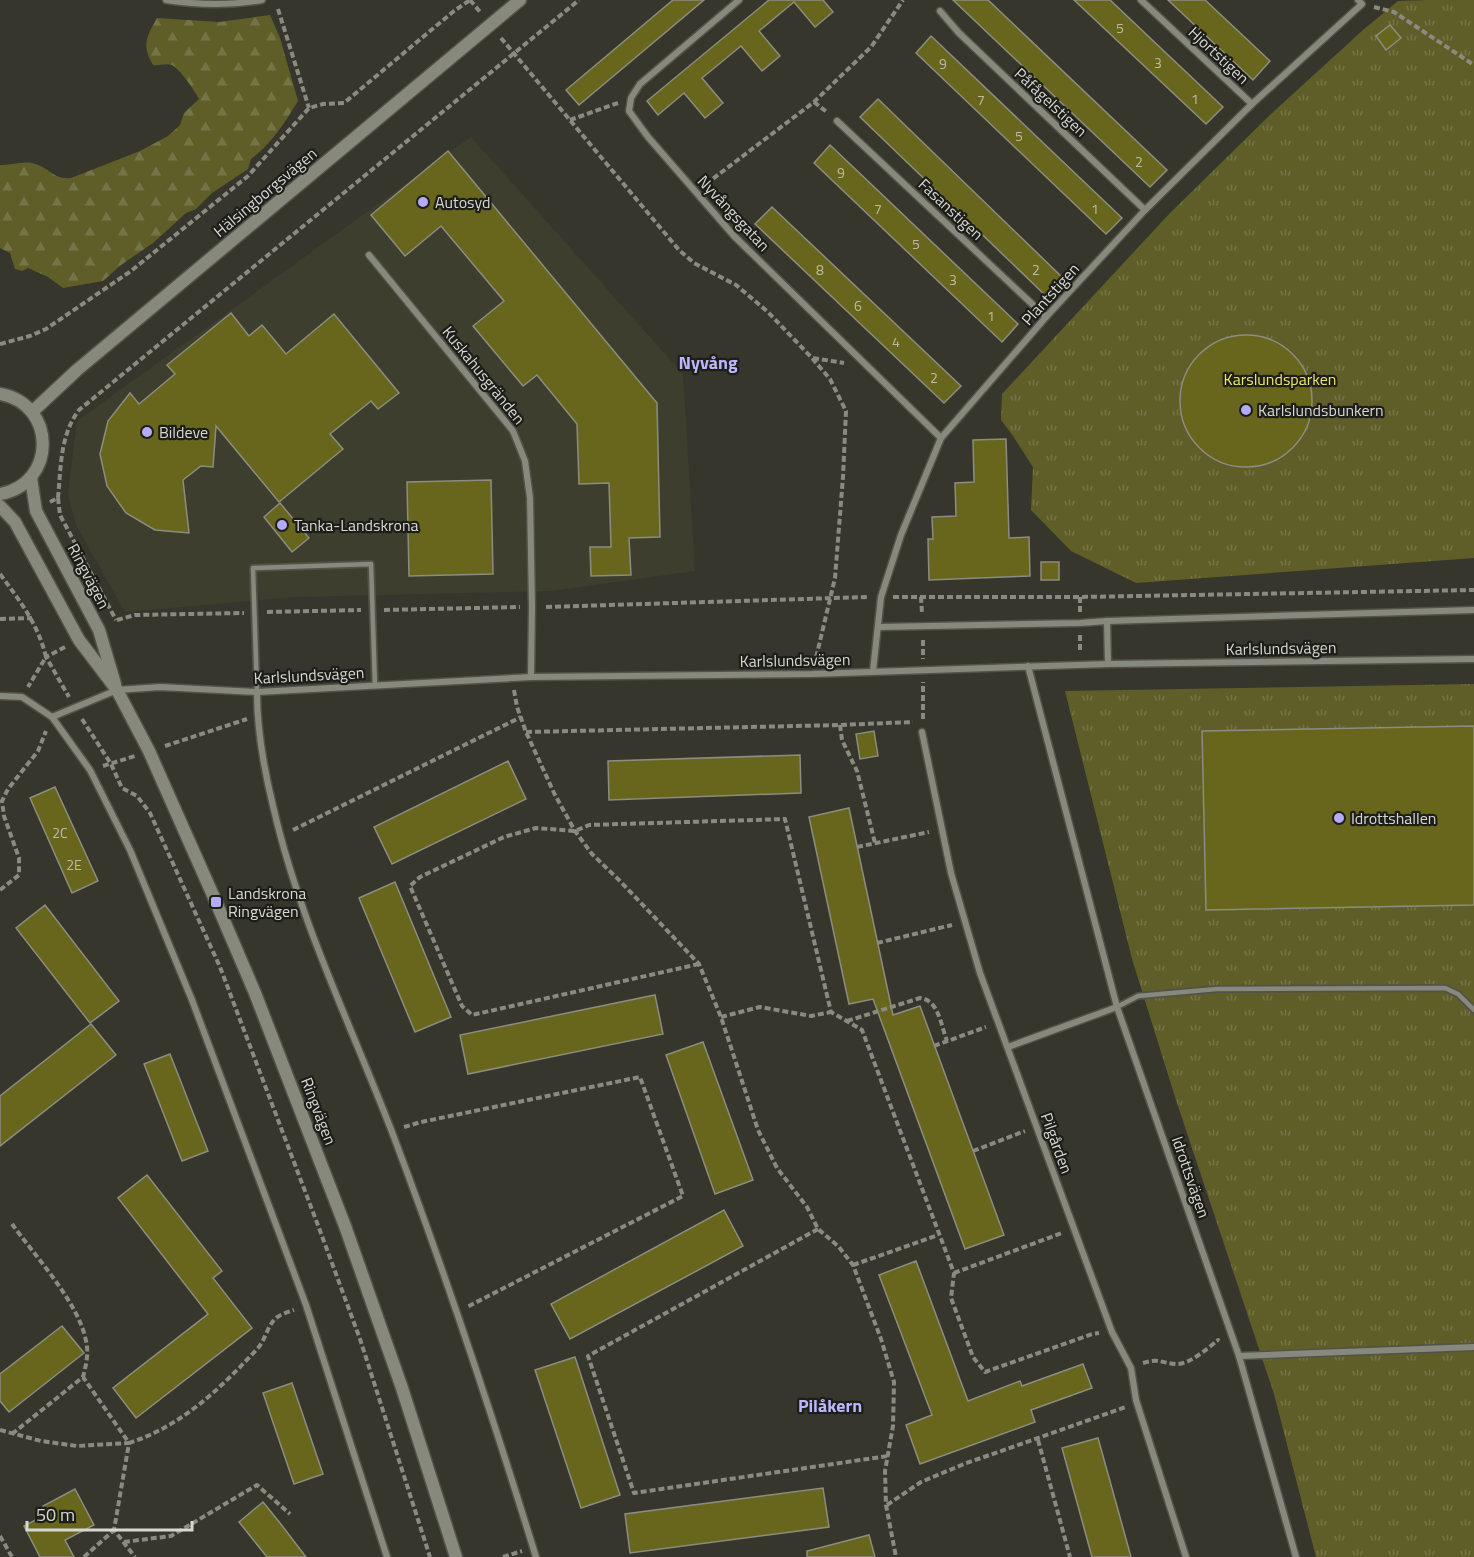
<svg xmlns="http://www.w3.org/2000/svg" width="1474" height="1557" viewBox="0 0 1474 1557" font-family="'Titillium Web',sans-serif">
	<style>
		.built { fill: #3e3e2e }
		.forest { fill: url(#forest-firs) }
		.park { fill: url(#park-tufts) }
		.building { fill: #67661c; stroke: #8c8c81; stroke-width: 1.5 }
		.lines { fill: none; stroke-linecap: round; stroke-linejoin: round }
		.service-casing { stroke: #52524a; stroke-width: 8 }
		.minor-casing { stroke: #52524a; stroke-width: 9 }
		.secondary-casing { stroke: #52524a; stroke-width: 15 }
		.path { stroke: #8a8a82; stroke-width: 4; stroke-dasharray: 6 3; stroke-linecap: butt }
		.service { stroke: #88897d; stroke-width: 4.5 }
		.minor { stroke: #88897d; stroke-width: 6 }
		.secondary { stroke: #88897d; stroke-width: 12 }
		.poi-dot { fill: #b4acf9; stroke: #1d1d19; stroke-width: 2 }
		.labels { text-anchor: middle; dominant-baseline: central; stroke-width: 4.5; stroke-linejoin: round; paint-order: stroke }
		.number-label { font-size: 14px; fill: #bcbca4 }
		.street-label { font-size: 16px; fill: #d8d8d2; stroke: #1d1d19 }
		.poi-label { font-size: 16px; fill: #d8d8d2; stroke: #1d1d19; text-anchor: start }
		.park-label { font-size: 16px; fill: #eae76b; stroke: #1d1d19 }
		.neighbourhood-label { font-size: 18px; font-weight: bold; fill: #bdb6fe; stroke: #1d1d19 }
	</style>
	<defs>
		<pattern id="forest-firs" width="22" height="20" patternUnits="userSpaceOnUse" patternTransform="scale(1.5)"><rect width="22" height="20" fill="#5f5e29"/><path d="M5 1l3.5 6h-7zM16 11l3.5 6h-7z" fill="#757447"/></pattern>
		<pattern id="park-tufts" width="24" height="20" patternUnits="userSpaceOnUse" patternTransform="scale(1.5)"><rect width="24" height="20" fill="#5f5e29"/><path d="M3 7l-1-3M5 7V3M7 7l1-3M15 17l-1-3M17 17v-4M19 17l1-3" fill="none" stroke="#757447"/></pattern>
	</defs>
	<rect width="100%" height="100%" fill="#36362d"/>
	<path class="built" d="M471,137L683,374L695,571L551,591L296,597L125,612L76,525L68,494L77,421Z"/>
	<path class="forest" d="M270,15L280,38L298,101C284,124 272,143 251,159L248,169L212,193L196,209L186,213L153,243L121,265L103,281L63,288L48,277L28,268L22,271L15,269L10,253L0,248V165C12,166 23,160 35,164C50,168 54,180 71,178L140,151L168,136L180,125L184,113L199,99C195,91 180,69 172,65C166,63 159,66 153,65C141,45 147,36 157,18L219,22Z"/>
	<g class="park">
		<path d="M1428,0H1474V558L1136,583L1071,551L1031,510L1033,467L1013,436L1001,420L1002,394L1170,213L1271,114L1363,30L1398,1Z"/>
		<path d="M1474,684V1557H1316L1274,1394L1175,1097L1132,959L1065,691Z"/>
	</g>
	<g class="building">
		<path d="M673,0H704L579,105L566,90Z"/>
		<path d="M769,0H823L833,12L815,27L794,2L759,31L780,56L762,71L741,46L702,78L723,103L705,118L684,93L658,115L647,101Z"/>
		<path d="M953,0H988L1167,170L1150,187Z"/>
		<path d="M1074,0H1110L1223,107L1206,124Z"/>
		<path d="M1168,0H1205L1270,61L1253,80Z"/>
		<path d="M1390,25L1401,38L1386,50L1376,36Z"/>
		<path d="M931,36L1122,218L1106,234L916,53Z"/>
		<path d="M878,99L1063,278L1046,296L860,117Z"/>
		<path d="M830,145L1018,324L1002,342L814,163Z"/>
		<path d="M448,151L657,403L660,537L629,538L631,575L591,576L590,547H611L609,483L579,484L577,424L537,375L523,386L473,326L504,301L441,226L405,256L371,215Z"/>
		<path d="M772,207L961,386L944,403L755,224Z"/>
		<path d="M231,313L249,336L262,325L286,354L334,314L399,393L378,409L371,401L330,434L343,449L279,502L216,426L213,467L201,466L183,480L189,533L155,530L126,513L107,486L100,454L108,421L130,393L139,404L175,374L167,365Z"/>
		<circle cx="1246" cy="401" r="66"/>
		<path d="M1006,439L1009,538L1029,537L1030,576L929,580L928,539H933L932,517L956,516L955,483L974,482L973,440Z"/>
		<path d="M491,480L493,574L409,576L407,482Z"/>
		<path d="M280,503L309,538L292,552L264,517Z"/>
		<rect x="1041" y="562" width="18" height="18"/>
		<path d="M1474,726V905L1206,910L1202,731Z"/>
		<path d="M874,731L878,756L860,759L856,734Z"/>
		<path d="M800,755L801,793L609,800L608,761Z"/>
		<path d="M508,761L526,799L392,864L374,827Z"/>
		<path d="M55,787L98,881L72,893L30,798Z"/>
		<path d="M849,808L893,1015L920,1006L1004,1235L965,1249L873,999L849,1004L809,817Z"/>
		<path d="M395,882L451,1017L415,1032L359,898Z"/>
		<path d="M45,905L119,1001L90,1023L16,928Z"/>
		<path d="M655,995L663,1034L468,1074L460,1035Z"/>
		<path d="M91,1024L116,1055L0,1146V1096Z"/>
		<path d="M703,1042L753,1180L715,1194L666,1055Z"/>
		<path d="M170,1054L208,1151L182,1161L144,1064Z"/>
		<path d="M147,1175L222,1271L213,1278L252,1328L136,1418L113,1388L208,1314L118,1198Z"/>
		<path d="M724,1210L743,1246L570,1339L551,1304Z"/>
		<path d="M916,1261L968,1401L1020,1381L1022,1386L1083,1364L1092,1388L1031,1410L1035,1422L920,1464L906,1425L932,1415L879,1275Z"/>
		<path d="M62,1326L84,1353L9,1412L0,1401V1374Z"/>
		<path d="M575,1357L620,1495L581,1508L535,1370Z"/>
		<path d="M292,1383L323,1474L294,1484L263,1393Z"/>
		<path d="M1098,1438L1113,1492L1131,1557H1092L1062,1448Z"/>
		<path d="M823,1488L829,1527L630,1553L625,1514Z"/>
		<path d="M75,1489L94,1525L65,1540L74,1557H40L24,1526L47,1514L43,1506Z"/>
		<path d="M263,1502L280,1523L306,1557H267L239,1522Z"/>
		<path d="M869,1535L875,1557H807V1551Z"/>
	</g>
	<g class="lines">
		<g class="service-casing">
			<g id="service">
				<path d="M257,692L253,568L371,564L375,686"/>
				<path d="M1117,1007L1138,996L1217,989L1445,988L1458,994L1474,1010"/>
			</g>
		</g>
		<g class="minor-casing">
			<g id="minor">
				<path d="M166,0C198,5 229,6 262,0"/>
				<path d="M739,0L640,84L631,98L629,111L648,137L734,236L941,438"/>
				<path d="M1141,0L1252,104"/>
				<path d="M940,11L959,33L1145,210"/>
				<path d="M837,121L1046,317"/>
				<path d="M369,255L513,431L525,461L530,498L532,607L531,677"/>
				<path d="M1107,621L1108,664"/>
				<path d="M879,627L1080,623L1107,621L1474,610"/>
				<path d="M1028,666L1117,1007L1239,1356L1296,1557"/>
				<path d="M873,671L881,597L901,535L941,438L1046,317L1145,210L1252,104L1362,4L1358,0"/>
				<path d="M257,692C257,733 264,770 274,810C300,922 351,1025 392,1132C445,1272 492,1414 536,1557"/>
				<path d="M0,696L22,697L52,717L90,770L130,850L192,1000L306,1305L387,1557"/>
				<path d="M52,717L117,690L160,687L257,692L531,677L812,674L1108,664L1474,659"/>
				<path d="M922,732L951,873L980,973L1112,1332L1131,1368L1136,1400L1186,1557"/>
				<path d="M1008,1047L1117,1007"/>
				<path d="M1239,1356L1474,1347"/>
			</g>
		</g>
		<g class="secondary-casing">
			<g id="secondary">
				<path d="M0,394C57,404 57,484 0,494"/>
				<path d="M32,412L77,370L520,0"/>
				<path d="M31,478L36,511L99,630L115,684"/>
				<path d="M0,506L15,522L79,640L117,690L149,751L216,902L255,993L345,1226L402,1388L456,1557"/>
			</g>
		</g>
		<g class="path">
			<path d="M470,0L481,13"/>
			<path d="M1374,7L1394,12L1474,65"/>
			<path d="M278,9L309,108"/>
			<path d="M501,38L679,250L694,263L736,285L768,312L812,358L830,379L846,411L843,477L835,578L815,662"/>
			<path d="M814,102L828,113"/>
			<path d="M570,120L618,103"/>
			<path d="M706,184L814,102L871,47L903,0"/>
			<path d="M0,344L30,336L46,329L131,271L248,176L309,108L323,104L344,103L454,11L470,0"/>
			<path d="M813,358L844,363"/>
			<path d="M58,498L60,515L116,620"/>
			<path d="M50,502L58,498C61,467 60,435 79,410L579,0"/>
			<path d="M0,574C20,601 38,624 46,657L28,687"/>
			<path d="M893,597H1080L1474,590"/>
			<path d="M921,597L922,614"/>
			<path d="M1080,597V612"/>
			<path d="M546,607L868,597"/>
			<path d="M384,610L520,607"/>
			<path d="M267,612L361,610"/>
			<path d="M0,619L32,618"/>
			<path d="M117,620L135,615L244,613"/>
			<path d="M1080,635V651"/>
			<path d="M923,640V659"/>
			<path d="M65,647L46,657L69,697"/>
			<path d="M514,690L517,707L526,732L555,795L575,831L592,854L620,881L699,964L721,1017L758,1130L777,1168L807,1207L818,1229L838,1246L853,1265L881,1339L894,1382L893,1426L885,1471L886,1505L896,1557"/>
			<path d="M82,719L111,764L122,788L137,796L150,813L220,967L319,1228L360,1339L430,1557"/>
			<path d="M923,719V682"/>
			<path d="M840,725L842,740L857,771L875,843"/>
			<path d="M526,732L840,725L913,722"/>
			<path d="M165,746L247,719"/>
			<path d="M103,766L135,756"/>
			<path d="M293,830L521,717"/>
			<path d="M857,847L929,832"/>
			<path d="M0,890L19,875V858L4,816L2,801L8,789L38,751L46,731"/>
			<path d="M877,943L952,925"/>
			<path d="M699,964L472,1015L462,1006L410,886L420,877L504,837L536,828L575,831L589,825L785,819L831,1012L862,1030L954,1273L951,1298L973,1357L985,1372L1092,1334L1099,1333"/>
			<path d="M721,1017L760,1007L811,1016L831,1012"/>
			<path d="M847,1021L920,998C939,1000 941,1026 947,1041"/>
			<path d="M934,1046L986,1027"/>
			<path d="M404,1127L421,1122L640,1077L683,1196L467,1307"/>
			<path d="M973,1151L1025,1131"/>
			<path d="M12,1224C35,1256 79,1303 86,1341C89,1354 86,1365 83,1377"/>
			<path d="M818,1229L588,1356L634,1493L888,1456"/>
			<path d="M853,1265L938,1235"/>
			<path d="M954,1273L1062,1233"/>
			<path d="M1143,1363C1159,1358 1161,1363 1176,1364C1189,1365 1208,1348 1218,1340L1219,1341"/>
			<path d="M0,1430L41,1441L77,1446L129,1443L114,1530L135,1557"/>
			<path d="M12,1434L83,1377L129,1443C182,1426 221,1388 258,1348C265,1340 267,1328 274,1320C278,1315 288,1312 294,1310"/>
			<path d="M1038,1440L1070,1557"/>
			<path d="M887,1505L921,1482L964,1464L1126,1407"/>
			<path d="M0,1536L12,1557"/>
			<path d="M124,1542L171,1536L257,1485L290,1514"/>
			<path d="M84,1557L114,1530"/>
			<path d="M503,1557L522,1551"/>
		</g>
		<use href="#service" class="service"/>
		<use href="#minor" class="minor"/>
		<use href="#secondary" class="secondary"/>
	</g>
	<g class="poi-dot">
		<circle cx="423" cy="202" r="6"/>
		<circle cx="1246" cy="410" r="6"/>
		<circle cx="147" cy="432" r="6"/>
		<circle cx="282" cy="525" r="6"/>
		<circle cx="1339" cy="818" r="6"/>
		<rect x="210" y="896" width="12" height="12" rx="3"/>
	</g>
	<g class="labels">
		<g class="number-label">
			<text x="1120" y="27">5</text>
			<text x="1158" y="62">3</text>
			<text x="943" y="63">9</text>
			<text x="1195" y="98">1</text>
			<text x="981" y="99">7</text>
			<text x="1019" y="135">5</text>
			<text x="1139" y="161">2</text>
			<text x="841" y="172">9</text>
			<text x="878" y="208">7</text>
			<text x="1095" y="208">1</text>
			<text x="916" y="243">5</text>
			<text x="820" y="269">8</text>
			<text x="1036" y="269">2</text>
			<text x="953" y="279">3</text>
			<text x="858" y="305">6</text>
			<text x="991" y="315">1</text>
			<text x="896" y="341">4</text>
			<text x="934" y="377">2</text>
			<text x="60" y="832">2C</text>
			<text x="74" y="864">2E</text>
		</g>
		<g class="street-label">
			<text transform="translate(1219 55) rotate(43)">Hjortstigen</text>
			<text transform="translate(1051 102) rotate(43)">Påfågelstigen</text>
			<text transform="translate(265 192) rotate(-40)">Hälsingborgsvägen</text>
			<text transform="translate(951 209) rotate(43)">Fasanstigen</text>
			<text transform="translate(734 213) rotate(47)">Nyvångsgatan</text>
			<text transform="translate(1050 294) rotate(-48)">Plantstigen</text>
			<text transform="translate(484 375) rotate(51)">Kuskahusgränden</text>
			<text transform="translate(89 576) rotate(62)">Ringvägen</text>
			<text transform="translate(1281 648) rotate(-1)">Karlslundsvägen</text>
			<text transform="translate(795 660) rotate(-1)">Karlslundsvägen</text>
			<text transform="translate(309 675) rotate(-3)">Karlslundsvägen</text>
			<text transform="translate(319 1111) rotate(69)">Ringvägen</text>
			<text transform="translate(1057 1143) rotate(70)">Pilgården</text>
			<text transform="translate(1191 1177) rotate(71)">Idrottsvägen</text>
		</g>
		<g class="poi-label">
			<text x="435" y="202">Autosyd</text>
			<text x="1258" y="410">Karlslundsbunkern</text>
			<text x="159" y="432">Bildeve</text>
			<text x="294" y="525">Tanka-Landskrona</text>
			<text x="1351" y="818">Idrottshallen</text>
			<text x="228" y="893">Landskrona<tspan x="228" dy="18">Ringvägen</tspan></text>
		</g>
		<g class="park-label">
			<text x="1280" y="379">Karslundsparken</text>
		</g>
		<g class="neighbourhood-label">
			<text x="708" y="362">Nyvång</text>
			<text x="830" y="1405">Pilåkern</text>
		</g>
	</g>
	<path d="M27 1521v9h165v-9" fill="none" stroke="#d8d8d2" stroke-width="3"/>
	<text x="36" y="1521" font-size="18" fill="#d8d8d2" stroke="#1d1d19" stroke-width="4.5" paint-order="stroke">50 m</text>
</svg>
